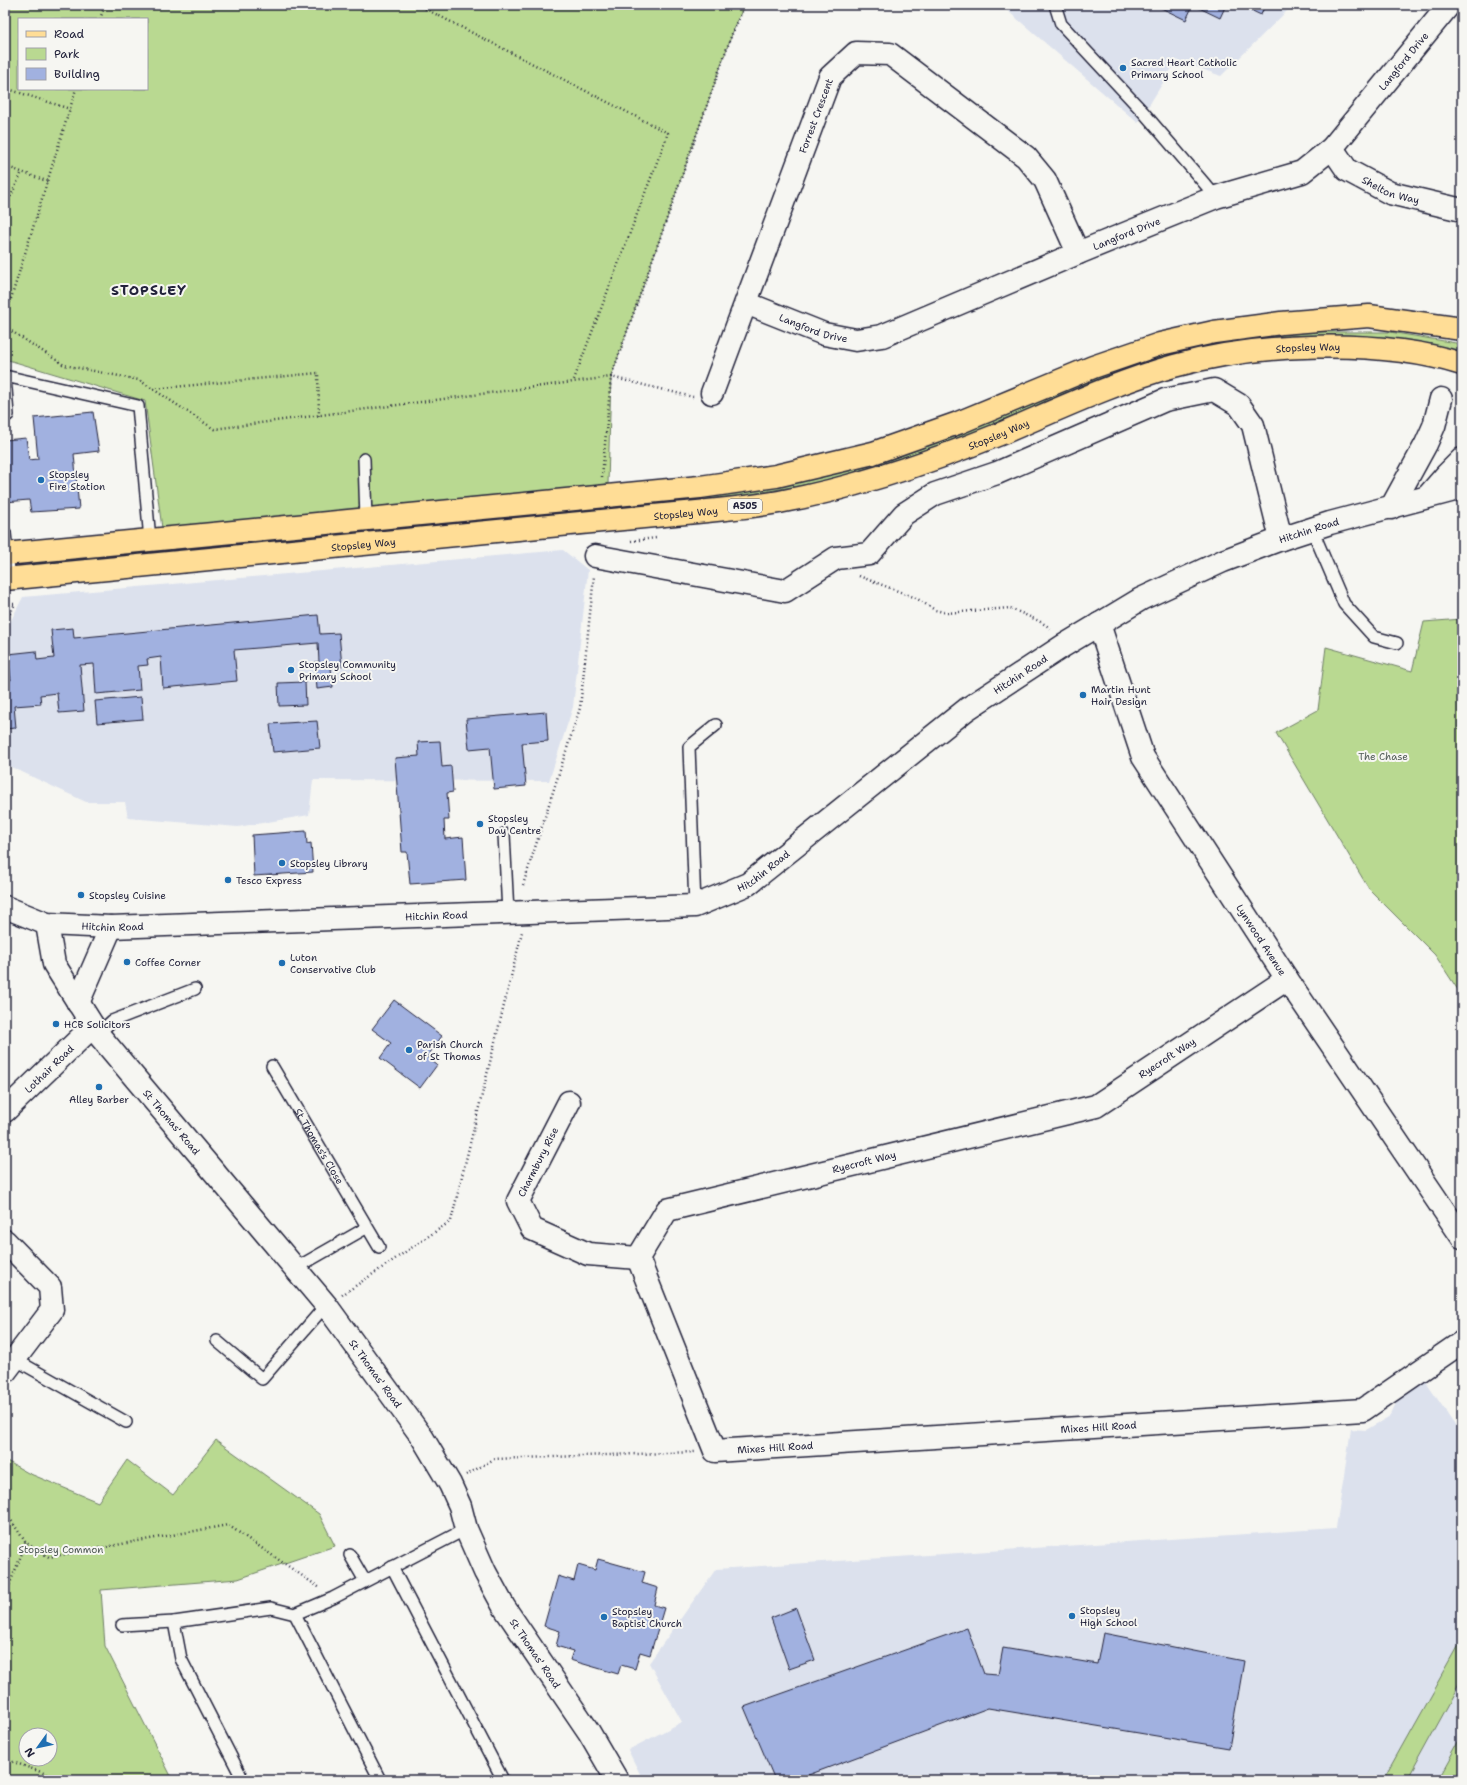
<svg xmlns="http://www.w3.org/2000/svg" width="1467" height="1785" viewBox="0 0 1467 1785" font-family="'Shantell Sans',sans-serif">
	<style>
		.built { fill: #dce1ed }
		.green { fill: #b9d991; stroke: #6e7e66; fill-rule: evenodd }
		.building { fill: #a1b1e0; stroke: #22223b }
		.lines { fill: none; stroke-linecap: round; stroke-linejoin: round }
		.lane-casing { stroke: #22223b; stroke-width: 14 }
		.street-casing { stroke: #22223b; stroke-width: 25 }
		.secondary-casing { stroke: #22223b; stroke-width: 25 }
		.primary-casing { stroke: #22223b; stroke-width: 25 }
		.path { stroke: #22223b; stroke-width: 2.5; stroke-dasharray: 1 3; stroke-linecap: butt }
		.lane { stroke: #f6f6f2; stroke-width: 11 }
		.street { stroke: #f6f6f2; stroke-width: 22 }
		.secondary { stroke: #f6f6f2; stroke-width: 22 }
		.primary { stroke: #ffdd96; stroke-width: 22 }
		.poi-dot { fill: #1f6fb2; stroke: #f6f6f2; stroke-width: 1.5 }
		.labels { text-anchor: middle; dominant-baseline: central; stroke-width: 4; stroke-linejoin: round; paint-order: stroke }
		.shield { fill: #f6f6f2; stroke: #626272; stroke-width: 1 }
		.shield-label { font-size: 9px; font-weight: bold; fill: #22223b }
		.street-label { font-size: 10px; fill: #22223b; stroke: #f6f6f2 }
		.poi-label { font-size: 10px; fill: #22223b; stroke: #f6f6f2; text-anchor: start }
		.park-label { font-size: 10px; fill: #4f5955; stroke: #f6f6f2 }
		.district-label { font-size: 14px; font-weight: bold; letter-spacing: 1px; fill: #22223b; stroke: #f6f6f2 }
	</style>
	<rect width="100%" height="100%" fill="#f6f6f2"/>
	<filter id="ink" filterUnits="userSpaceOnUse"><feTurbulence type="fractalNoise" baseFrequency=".025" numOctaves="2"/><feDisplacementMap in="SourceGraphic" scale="8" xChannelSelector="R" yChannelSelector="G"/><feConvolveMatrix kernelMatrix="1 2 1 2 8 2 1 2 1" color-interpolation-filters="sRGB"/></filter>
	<g filter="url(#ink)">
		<g class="built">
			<path d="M1001,5H1293L1221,76L1177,60L1138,123Z"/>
			<path d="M563,550L588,570L573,707L549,781L313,780L309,815L238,827L128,818L125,802H86L5,764V632L23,597Z"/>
			<path d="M1425,1381L1456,1426L1462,1423V1780H643L628,1750L682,1722L649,1663L716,1569L1336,1528L1351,1429L1366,1430L1390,1416L1397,1401Z"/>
		</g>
		<g class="green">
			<path d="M5,5H744L732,34L611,377L608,484L271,522L162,528L145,401L5,359ZM19,19H147V89H19Z"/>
			<path d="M1310,332H1390L1462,344V355L1228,344L961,440L825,481L741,496L568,514L35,565L34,560L766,488C823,476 880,463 936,443C1020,412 1099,369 1187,347C1227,337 1269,335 1310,332Z"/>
			<path d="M1462,619V996L1435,955L1369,889L1276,733L1318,710L1326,647L1412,671L1424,622Z"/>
			<path d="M216,1440L319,1514L335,1546L238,1579L101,1590L105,1646L173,1780H5V1460L28,1473L98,1502L127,1460L173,1495ZM26,1735H50V1759H26Z"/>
			<path d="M1462,1639V1680L1407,1780H1383Z"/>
			<path d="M1462,1735V1777L1460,1780H1437Z"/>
		</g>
		<g class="building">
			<path d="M1155,5H1226L1220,18L1193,5L1186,20Z"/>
			<path d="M1240,5H1265L1261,15Z"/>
			<path d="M93,412L99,451L74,454L79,509L31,512L29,500L5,502V440L26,438L29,460L38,459L34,418Z"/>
			<path d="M318,615L320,634L339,633L342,667L331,668L333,687L317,689L315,662H319L318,643L234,650L237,681L163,688L161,657L147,659L148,665L138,666L140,690L96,694L94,664L80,665L84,711L59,713L57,693L40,695L41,704L14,706L16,728L5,729V681L11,680L8,654L36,651L37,660L54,658L51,630L73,628L74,638Z"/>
			<path d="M305,682L306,705L279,706L278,683Z"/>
			<path d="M141,697L143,719L97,723L95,701Z"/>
			<path d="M546,712L548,741L522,743L526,786L494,789L490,747L469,749L466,719Z"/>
			<path d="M317,721L320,748L273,752L270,724Z"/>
			<path d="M440,741L442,767L451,766L453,792L447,793L449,820H444L445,839L463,837L466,880L410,884L407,852H402L395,758L419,756L418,742Z"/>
			<path d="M306,831L307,844L311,843L313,872L254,876L252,835Z"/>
			<path d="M394,1000L442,1036L427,1057L437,1065L420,1088L380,1058L391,1043L372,1029Z"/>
			<path d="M598,1559L645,1572L642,1583L658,1588L654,1605L664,1608L650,1655L640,1652L635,1669L621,1665L618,1674L570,1660L573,1651L556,1646L560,1631L544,1626L558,1576L574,1581L578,1565L595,1570Z"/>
			<path d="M796,1608L815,1660L789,1669L771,1618Z"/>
			<path d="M967,1628L984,1674L998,1675L1003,1648L1097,1664L1103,1633L1244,1661L1229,1748L988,1708L795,1780H775L744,1707Z"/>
		</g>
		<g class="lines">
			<g class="lane-casing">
				<g id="lane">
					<path d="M1055,5L1061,24L1144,113L1216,197"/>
					<path d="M8,415L5,376L138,406L150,540"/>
					<path d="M364,459L366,519"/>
					<path d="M1312,529L1344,604L1374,637L1397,643"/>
					<path d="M5,533L10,579"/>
					<path d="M504,834L508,913"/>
					<path d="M695,906L689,747L716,725"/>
					<path d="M98,1034L112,1021L195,989"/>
					<path id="s1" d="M272,1066L379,1247"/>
					<path d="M296,1268L366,1228"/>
					<path d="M217,1341L262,1379L326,1305"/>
					<path d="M16,1360L126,1422"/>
					<path d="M350,1555L365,1581"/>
					<path d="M392,1567L503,1780"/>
					<path d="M295,1614L380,1780"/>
					<path d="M174,1622L181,1659L243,1780"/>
					<path d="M122,1625L174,1622L271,1608L295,1614L333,1598L466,1529"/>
				</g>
			</g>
			<g class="street-casing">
				<g id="street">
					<path id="s2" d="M1332,148L1347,170L1390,193L1462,210"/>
					<path id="s3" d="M746,303L824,334L856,340L882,336L1078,253L1216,197L1302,172L1332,148L1449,5"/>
					<path id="s4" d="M712,393L830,77L856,53L890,54L1026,157L1045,180L1078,253"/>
					<path d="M1391,508L1426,444L1434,426L1441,399"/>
					<path d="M595,556L785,591L836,558L869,554L904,514L935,494L997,473L1165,400L1214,390L1239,405L1253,425L1281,539"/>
					<path id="s5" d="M1099,624L1143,757L1287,979L1462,1237"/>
					<path id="s6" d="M47,924L54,964L98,1034L326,1305L422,1437L450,1484L460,1506L466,1529L485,1572L504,1607L589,1732L617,1780"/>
					<path id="s7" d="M1287,979L1096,1106L667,1210L638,1258L715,1451L1363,1410L1462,1342"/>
					<path d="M78,1003L111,927"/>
					<path d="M569,1102L518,1201L532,1229L588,1254L638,1258"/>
					<path id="s8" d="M5,1111L93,1026"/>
					<path d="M5,1241L50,1287L52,1310L5,1372"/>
				</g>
			</g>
			<g class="secondary-casing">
				<g id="secondary">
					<path d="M1427,497L1447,474L1462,459"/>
					<path id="s9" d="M5,907L47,924L111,927L695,906L748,884L967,709L1063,646L1141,599L1223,561L1281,539L1330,523L1462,488"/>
				</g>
			</g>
			<g class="primary-casing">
				<g id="primary">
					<path d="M5,554L700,487L776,476L873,453L958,423L1093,367L1160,344L1214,332L1281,323L1369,316L1462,329"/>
					<path id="s10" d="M5,579C176,562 347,546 518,529C571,524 623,519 675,514C709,511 745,508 779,502C855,488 928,463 1000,434C1057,410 1113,383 1174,366C1257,343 1379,338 1462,364"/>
				</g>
			</g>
			<g class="path">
				<path d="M418,5L668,133L573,382"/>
				<path d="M100,19L105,5"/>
				<path d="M5,88L70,109"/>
				<path d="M5,166L49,182"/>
				<path d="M5,202L9,200L22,172"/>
				<path d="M5,318L76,89"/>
				<path d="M5,327L64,365L139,380L214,429L611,377L732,34L745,5"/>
				<path d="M153,389L318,373L319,416"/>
				<path d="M602,477L611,377L693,397"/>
				<path d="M631,541L656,538V536"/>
				<path d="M859,576L916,598L935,610L947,613L1010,608L1039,621L1052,629"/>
				<path d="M5,604H15L5,623"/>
				<path d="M523,885L580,708L594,576"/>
				<path d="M342,1295L451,1221L522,932"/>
				<path d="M466,1475L494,1459L695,1452"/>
				<path d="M5,1511L26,1543L49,1557L228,1525L320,1588"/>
				<path d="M5,1596L26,1543"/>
				<path d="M5,1759L63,1780"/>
			</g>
			<use href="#lane" class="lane"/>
			<use href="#street" class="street"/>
			<use href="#secondary" class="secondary"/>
			<use href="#primary" class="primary"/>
		</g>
	</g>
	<g class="poi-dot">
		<circle cx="1123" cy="68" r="4"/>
		<circle cx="41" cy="480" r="4"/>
		<circle cx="291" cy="670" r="4"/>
		<circle cx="1083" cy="695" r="4"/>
		<circle cx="480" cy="824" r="4"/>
		<circle cx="282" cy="863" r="4"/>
		<circle cx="228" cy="880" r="4"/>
		<circle cx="81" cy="895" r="4"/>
		<circle cx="127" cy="962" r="4"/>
		<circle cx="282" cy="963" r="4"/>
		<circle cx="56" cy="1024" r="4"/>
		<circle cx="409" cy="1050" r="4"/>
		<circle cx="99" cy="1087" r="4"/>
		<circle cx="1072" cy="1616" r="4"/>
		<circle cx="604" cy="1617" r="4"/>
	</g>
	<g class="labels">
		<rect class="shield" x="728" y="499" width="34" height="14" rx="3"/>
		<g class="shield-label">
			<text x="745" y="506">A505</text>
		</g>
		<g class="street-label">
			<text stroke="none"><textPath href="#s3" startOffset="745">Langford Drive</textPath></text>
			<text stroke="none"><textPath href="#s4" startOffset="296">Forrest Crescent</textPath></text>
			<text stroke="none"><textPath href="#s2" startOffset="75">Shelton Way</textPath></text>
			<text stroke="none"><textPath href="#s3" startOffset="408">Langford Drive</textPath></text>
			<text stroke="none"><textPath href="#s3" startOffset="72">Langford Drive</textPath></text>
			<text stroke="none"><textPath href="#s10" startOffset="1332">Stopsley Way</textPath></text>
			<text stroke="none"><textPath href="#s10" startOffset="1008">Stopsley Way</textPath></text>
			<text stroke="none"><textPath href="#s10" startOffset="684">Stopsley Way</textPath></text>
			<text stroke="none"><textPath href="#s9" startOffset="1419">Hitchin Road</textPath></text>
			<text stroke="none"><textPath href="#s10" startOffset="360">Stopsley Way</textPath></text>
			<text stroke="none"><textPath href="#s9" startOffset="1095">Hitchin Road</textPath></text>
			<text stroke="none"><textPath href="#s9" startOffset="771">Hitchin Road</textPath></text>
			<text stroke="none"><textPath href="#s9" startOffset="435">Hitchin Road</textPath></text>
			<text stroke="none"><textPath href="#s9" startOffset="111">Hitchin Road</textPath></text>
			<text stroke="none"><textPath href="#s5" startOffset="358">Lynwood Avenue</textPath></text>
			<text transform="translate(1167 1058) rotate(-33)">Ryecroft Way</text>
			<text stroke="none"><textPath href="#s8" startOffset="61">Lothair Road</textPath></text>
			<text stroke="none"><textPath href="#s6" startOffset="238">St Thomas' Road</textPath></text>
			<text stroke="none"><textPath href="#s1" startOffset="93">St Thomas's Close</textPath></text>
			<text transform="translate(538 1162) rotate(-63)">Charmbury Rise</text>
			<text transform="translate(864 1162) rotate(-14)">Ryecroft Way</text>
			<text stroke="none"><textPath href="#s6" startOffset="562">St Thomas' Road</textPath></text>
			<text stroke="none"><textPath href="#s7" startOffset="1319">Mixes Hill Road</textPath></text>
			<text stroke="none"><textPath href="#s7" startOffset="995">Mixes Hill Road</textPath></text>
			<text stroke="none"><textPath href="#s6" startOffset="886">St Thomas' Road</textPath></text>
		</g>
		<g class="poi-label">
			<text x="1131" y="62">Sacred Heart Catholic<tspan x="1131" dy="12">Primary School</tspan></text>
			<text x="49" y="474">Stopsley<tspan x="49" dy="12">Fire Station</tspan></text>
			<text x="299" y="664">Stopsley Community<tspan x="299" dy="12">Primary School</tspan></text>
			<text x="1091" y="689">Martin Hunt<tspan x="1091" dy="12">Hair Design</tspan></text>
			<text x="488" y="818">Stopsley<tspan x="488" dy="12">Day Centre</tspan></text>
			<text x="290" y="863">Stopsley Library</text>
			<text x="236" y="880">Tesco Express</text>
			<text x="89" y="895">Stopsley Cuisine</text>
			<text x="290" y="957">Luton<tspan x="290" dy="12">Conservative Club</tspan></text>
			<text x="135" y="962">Coffee Corner</text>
			<text x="64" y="1024">HCB Solicitors</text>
			<text x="417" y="1044">Parish Church<tspan x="417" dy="12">of St Thomas</tspan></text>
			<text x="99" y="1099" text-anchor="middle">Alley Barber</text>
			<text x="1080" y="1610">Stopsley<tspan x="1080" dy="12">High School</tspan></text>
			<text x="612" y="1611">Stopsley<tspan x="612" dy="12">Baptist Church</tspan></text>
		</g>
		<g class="park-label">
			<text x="1383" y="756">The Chase</text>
			<text x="61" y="1549">Stopsley Common</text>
		</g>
		<g class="district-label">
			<text x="149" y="290">STOPSLEY</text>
		</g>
	</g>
	<rect width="1467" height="1785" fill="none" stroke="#f6f6f2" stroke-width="20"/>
	<rect x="10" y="10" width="1447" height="1765" fill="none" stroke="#22223b" stroke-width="1.5" filter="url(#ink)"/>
	<rect x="18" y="18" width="130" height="72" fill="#f6f6f2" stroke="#a1a1a9"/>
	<rect x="26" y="31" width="20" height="6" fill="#ffdd96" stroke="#a1a1a9"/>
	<text x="54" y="38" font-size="12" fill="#22223b">Road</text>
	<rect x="26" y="48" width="20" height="12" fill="#b9d991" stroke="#a1a1a9"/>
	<text x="54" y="58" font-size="12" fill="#22223b">Park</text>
	<rect x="26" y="68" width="20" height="12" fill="#a1b1e0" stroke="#a1a1a9"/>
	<text x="54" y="78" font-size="12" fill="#22223b">Building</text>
	<g transform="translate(38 1747) rotate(237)"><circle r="19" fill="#f6f6f2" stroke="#a1a1a9"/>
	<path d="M0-3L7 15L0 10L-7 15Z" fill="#1f6fb2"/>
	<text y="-6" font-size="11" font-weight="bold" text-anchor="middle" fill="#22223b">N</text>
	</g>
</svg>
